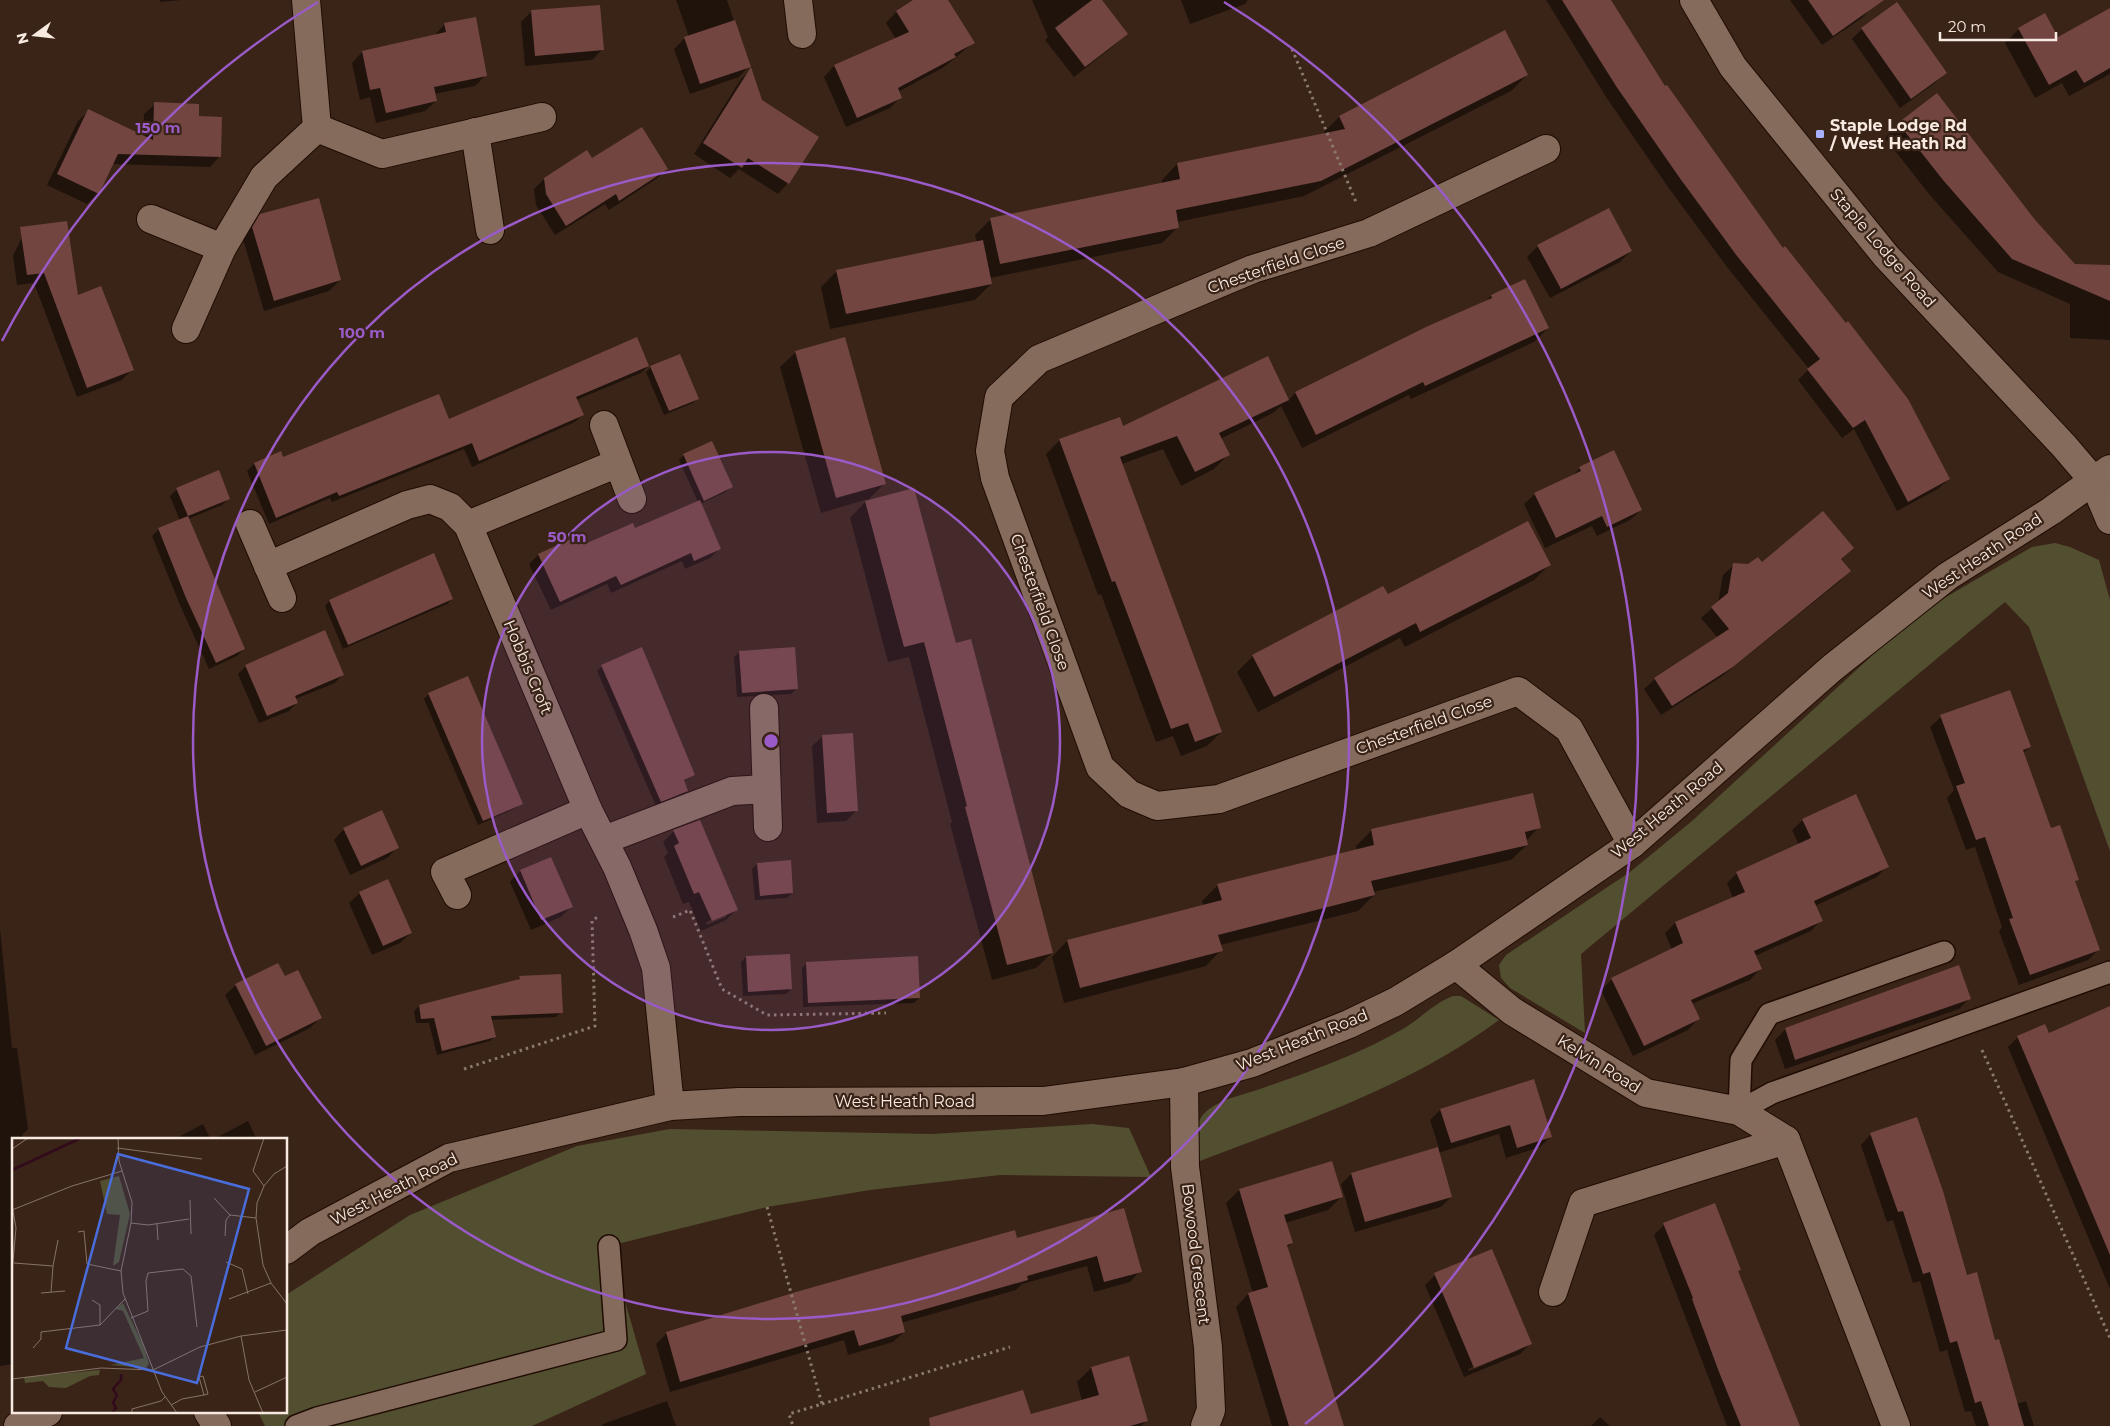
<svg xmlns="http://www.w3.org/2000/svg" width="2110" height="1426" viewBox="0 0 2110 1426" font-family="Montserrat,sans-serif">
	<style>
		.green { fill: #524f31 }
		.shadow { fill: #0007; fill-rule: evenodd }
		.building { fill: #724541 }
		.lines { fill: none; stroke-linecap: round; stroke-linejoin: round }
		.lane-casing { stroke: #200c03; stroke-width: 24 }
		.street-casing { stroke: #200c03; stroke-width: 30 }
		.secondary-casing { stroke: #200c03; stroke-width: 30 }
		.path { stroke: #8c796e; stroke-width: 3; stroke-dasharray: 2.5 4; stroke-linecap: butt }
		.lane { stroke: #856b5c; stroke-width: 21 }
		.street { stroke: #856b5c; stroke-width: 28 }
		.secondary { stroke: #856b5c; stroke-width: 28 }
		.ring { fill: none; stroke: #9a5bc8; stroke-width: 2.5 }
		.poi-dot { fill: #a8b0fc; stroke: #3a2417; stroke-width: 2 }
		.labels { text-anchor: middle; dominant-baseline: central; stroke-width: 4.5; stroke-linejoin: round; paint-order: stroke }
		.poi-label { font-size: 16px; font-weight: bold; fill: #f8e9e1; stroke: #3a2417; text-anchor: start }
		.street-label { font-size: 16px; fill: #f8e9e1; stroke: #3a2417 }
		.inset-river { fill: none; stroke: #310b1b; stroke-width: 2.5 }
		.inset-road { fill: none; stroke: #867368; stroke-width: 1 }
		.view { fill: #496dda; fill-opacity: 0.15; stroke: #496dda; stroke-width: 2.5 }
		.inset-edge { fill: none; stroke: #f8e9e1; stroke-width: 2.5 }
		.centre { fill: #9a5bc8; stroke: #3a2417; stroke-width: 2.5 }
		.ring-label { font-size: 15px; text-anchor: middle; font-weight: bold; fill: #9a5bc8; stroke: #3a2417; stroke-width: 4.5; stroke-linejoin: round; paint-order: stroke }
	</style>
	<rect width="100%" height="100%" fill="#3a2417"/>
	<g class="green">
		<path d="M2055,543L2070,547L2099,560L2110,600V851L2029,627L2005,602L1581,954L1585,1033L1510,988L1501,978L1499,965L1506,955L1630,872L1692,821L1889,640L1946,597L2032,547Z"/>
		<path d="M1453,996H1461L1499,1020C1409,1087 1304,1121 1200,1161C1196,1143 1192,1121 1209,1109C1224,1098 1246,1094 1263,1088C1311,1071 1358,1055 1403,1029C1420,1019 1434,1003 1453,996Z"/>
		<path d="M1092,1124L1129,1128L1151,1177L1000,1175L870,1190L767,1207L609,1246L646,1374L532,1426H265L258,1412H286V1295L410,1215L577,1146L670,1129L932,1134Z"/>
	</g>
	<g class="shadow">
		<path d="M160,0H181L160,2Z"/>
		<path d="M676,0H727L749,66L739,77L690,94L674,49L685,38L689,37Z"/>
		<path d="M916,0H946L973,43L944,67L898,92L901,97L890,108L846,127L824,77L834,66L896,39L886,23L896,12Z"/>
		<path d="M1032,0H1100L1126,34L1116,44L1074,77L1045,40L1048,37Z"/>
		<path d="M1181,0H1248L1245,4L1190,24Z"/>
		<path d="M1546,0H1610L1665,87L1949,479L1938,489L1897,511L1854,429L1842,438L1798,380L1809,369L1727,267L1668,187L1606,97Z"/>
		<path d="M1790,0H1867L1872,7L1862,18L1822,45Z"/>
		<path d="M2110,10V74L2069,96L2062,83L2035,98L2005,43L2019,29L2045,15L2058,38Z"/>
		<path d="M532,11L602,50L592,60L525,66L521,22Z"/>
		<path d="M445,24L486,75L475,86L434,94L436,101L425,111L376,123L370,97L360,100L352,63L362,52L434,36Z"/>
		<path d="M1862,29L1946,73L1935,83L1900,108L1852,39Z"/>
		<path d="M750,70L788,183L778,194L739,169L730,178L694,154L741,79Z"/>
		<path d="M1527,75L1511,91L1304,196L1177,222L1178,227L1162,243L990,278L991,284L975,300L830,329L821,287L837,271L977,243L975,235L991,219L1162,184V180L1177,164L1325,135L1324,132L1339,117Z"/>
		<path d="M155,104L198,117L220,156L210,167L112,164L98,193L87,204L47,185L78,121L88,111L143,137L144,114Z"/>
		<path d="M1899,124L2035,221L2074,265L2110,266V340L2070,338V304L1998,272L1929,194L1885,138Z"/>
		<path d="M592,160L667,169L656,179L609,210L605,204L555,235L536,205L534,189L545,178Z"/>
		<path d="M261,215L340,280L329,291L264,311L243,239L250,226Z"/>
		<path d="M22,237L77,296L132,369L122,380L77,397L34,283L17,285L13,256Z"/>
		<path d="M1538,246L1631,251L1620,262L1550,298L1527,257Z"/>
		<path d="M1524,280L1548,328L1534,342L1411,399L1409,395L1302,448L1281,406L1273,413L1220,439L1228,455L1214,469L1181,486L1163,449L1122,464L1221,732L1207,746L1181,756L1173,736L1156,742L1101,594L1098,595L1046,454L1060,440L1122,427L1267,357L1288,401L1295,393L1486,301L1491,296Z"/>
		<path d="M796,352L884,484L866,502L955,645L1052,953L1036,968L992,980L950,824L952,822L909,657L888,662L850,518L868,499L821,513L780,367Z"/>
		<path d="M648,366L641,373L576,400L582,415L575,422L472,467L464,449L332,502L330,498L269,524L247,471L254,464L280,453L283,459L448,420Z"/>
		<path d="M651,367L698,398L693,403L664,415L646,372Z"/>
		<path d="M684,455L731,487L726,492L700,504L719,549L710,558L685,569L682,561L611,593L607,584L551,610L529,564L538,555L581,535L586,545L634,530L698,502L679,460Z"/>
		<path d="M1580,468L1641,510L1630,520L1597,536L1592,526L1545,548L1524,504L1535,494L1571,477Z"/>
		<path d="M177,489L229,498L222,505L188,519L244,649L237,656L209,669L180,605L152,536L159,529L180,521L170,496Z"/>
		<path d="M1852,548L1840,560L1849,571L1839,582L1721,677L1661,715L1644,689L1655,679L1718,638L1701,618L1718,603L1723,575L1734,565L1762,564Z"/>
		<path d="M1549,565L1534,580L1405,647L1400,638L1258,712L1237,672L1253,656L1387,596Z"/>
		<path d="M452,599L447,604L343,649L325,606L329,601Z"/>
		<path d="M739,652L796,689L791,694L737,697L734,657Z"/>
		<path d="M246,666L343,674L335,683L295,699L297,703L289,711L259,723L238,674Z"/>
		<path d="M602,666L694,775L683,782L687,791L682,796L656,806L597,671Z"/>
		<path d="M429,694L521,803L516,808L478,825L424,699Z"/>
		<path d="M1941,717L2030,747L2023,753L2051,829L2077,879L2074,883L2098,950L2088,960L2019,985L1999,931L2002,927L1975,847L1966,850L1947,798L1954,790L1930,727Z"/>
		<path d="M823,736L856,811L846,821L817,823L812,746Z"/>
		<path d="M1532,794L1539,827L1526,841L1527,845L1511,860L1373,892L1374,895L1358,911L1220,945L1221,950L1206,966L1064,1003L1052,957L1067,941L1204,906L1202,901L1218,885L1357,850L1356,846L1371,831Z"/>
		<path d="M1803,820L1887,866L1877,877L1815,906L1821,920L1811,931L1755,956L1760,969L1750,980L1691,1004L1698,1019L1688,1030L1633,1056L1601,990L1612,979L1672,950L1665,933L1675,923L1733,898L1727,883L1737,873L1799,845L1792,830Z"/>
		<path d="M344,829L398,847L387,858L350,875L334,840Z"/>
		<path d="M674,831L736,910L726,920L701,931L689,902L683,904L664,857L668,853L663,842ZM726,914V917L707,925L706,922Z"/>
		<path d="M551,858L571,907L561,917L531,930L510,882L520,871Z"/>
		<path d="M757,864L792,893L787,898L755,900L752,869Z"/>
		<path d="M360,893L411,933L400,943L372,955L349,903Z"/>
		<path d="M0,929L12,1048H17L28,1129L22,1135L23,1140H14V1364L0,1366Z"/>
		<path d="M746,957L791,989L786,994L743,996L741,962Z"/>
		<path d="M807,963L919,998L914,1003L803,1007L802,968Z"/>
		<path d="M520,977L561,1012L556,1017L491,1020L495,1036L490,1041L437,1055L429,1023H416L414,1011L419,1006L516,982Z"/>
		<path d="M285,978L320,1018L310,1028L255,1055L225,995L236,985Z"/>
		<path d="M1969,999L1959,1009L1785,1069L1775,1040L1786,1029Z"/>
		<path d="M2110,1008V1289L2008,1047L2018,1037L2048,1035Z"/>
		<path d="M1533,1081L1550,1137L1540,1147L1506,1158L1499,1134L1438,1153L1451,1197L1441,1207L1355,1232L1341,1184L1351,1174L1439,1148L1430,1120L1440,1110Z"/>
		<path d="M248,1121L257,1140H212Z"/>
		<path d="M203,1124L211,1140H173Z"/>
		<path d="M1871,1134L1966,1276L1994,1342L2016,1404L2026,1401L2034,1426H1976L1971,1411L1965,1412L1947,1350L1940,1352L1920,1281L1913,1283L1893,1220L1887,1222L1861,1145Z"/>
		<path d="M1331,1162L1341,1197L1328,1210L1285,1223L1292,1243L1287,1247L1341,1426H1272L1236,1307L1248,1294L1253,1293L1226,1203L1239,1190Z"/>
		<path d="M1123,1210L1140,1271L1130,1282L1094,1292L1087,1266L1022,1284L1016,1290L901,1323L904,1332L893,1342L848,1355L844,1340L670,1392L656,1344L666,1334L796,1293L1016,1240Z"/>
		<path d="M1664,1225L1737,1272L1799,1426H1727L1654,1235Z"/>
		<path d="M1435,1275L1530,1344L1520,1354L1464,1377L1425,1285ZM1519,1348V1350L1469,1371L1468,1369Z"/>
		<path d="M1129,1358L1147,1420L1141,1426H947L1030,1416L1082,1401L1077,1382L1091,1368Z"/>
		<path d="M667,1401L676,1426H602L603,1424Z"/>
		<path d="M1600,1417L1610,1426H1591Z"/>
	</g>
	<g class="building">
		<path d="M913,0H948L975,43L954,54L956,57L898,88L902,98L857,118L834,65L909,32L896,11Z"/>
		<path d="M1092,0H1102L1128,34L1085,67L1055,28Z"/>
		<path d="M1562,0H1611L1665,86L1667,85L1783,248L1785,246L1846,323L1848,321L1908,399L1950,479L1908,502L1865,420L1853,428L1807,369L1820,359L1737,256L1679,177L1616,86Z"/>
		<path d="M1808,0H1884L1833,36Z"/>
		<path d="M1897,2L1947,73L1911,99L1861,28Z"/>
		<path d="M600,5L604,50L535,56L531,10Z"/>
		<path d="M2110,8V68L2084,83L2076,70L2049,85L2018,28L2045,13L2058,37Z"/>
		<path d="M476,17L487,76L434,87L437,101L386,113L380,88L370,90L362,51L446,32L444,23Z"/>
		<path d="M735,20L751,67L700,84L684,37Z"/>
		<path d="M1505,30L1528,75L1321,181L1176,210L1179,228L1000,264L990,218L1180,179L1177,163L1345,129L1339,116Z"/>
		<path d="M751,67L762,100L819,137L789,184L748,158L742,168L703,143Z"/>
		<path d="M1937,93L2036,221L2075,264L2110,265V301L2012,259L1943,180L1898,123Z"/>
		<path d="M154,102L199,104V116L222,117L221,157L118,154L99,194L57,174L88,109L153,140Z"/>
		<path d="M642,127L668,169L619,201L616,194L566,226L546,194L544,178L587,150L592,158Z"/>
		<path d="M319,198L341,280L274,301L252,227L260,214Z"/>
		<path d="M1609,208L1632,251L1561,289L1537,245Z"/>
		<path d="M67,221L78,295L101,286L134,370L87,388L44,273L27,275L20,227Z"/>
		<path d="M983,240L992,284L846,314L836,270Z"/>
		<path d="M1525,279L1549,328L1425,386L1423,382L1316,435L1295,392L1428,326L1492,298L1491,295Z"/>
		<path d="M637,337L649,366L576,397L584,415L479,461L472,443L339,496L337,492L276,518L254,463L281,451L283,457L439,394L449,419Z"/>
		<path d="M845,337L886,484L836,498L795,351Z"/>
		<path d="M680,354L699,399L669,411L650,366Z"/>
		<path d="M1268,356L1289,400L1219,433L1230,455L1195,472L1177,436L1120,457L1222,732L1195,742L1188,723L1171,729L1115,581L1112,582L1059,439L1120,417L1123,426Z"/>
		<path d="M712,441L733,487L704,501L683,454Z"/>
		<path d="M1614,450L1642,510L1607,527L1602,516L1556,538L1534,493L1581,471L1579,467Z"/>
		<path d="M219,470L230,499L188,516L245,649L216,663L186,598L158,528L188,516L176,488Z"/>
		<path d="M914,488L956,643L971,639L1053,953L1007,965L965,807L967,806L924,642L904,647L865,501Z"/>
		<path d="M700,500L721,549L694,561L691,553L621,585L616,576L560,602L538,554L582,534L587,543L633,523L635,528Z"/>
		<path d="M1823,511L1854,548L1841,559L1851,571L1733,667L1672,706L1654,678L1729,629L1711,607L1728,593L1733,563L1748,564L1758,557L1762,562Z"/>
		<path d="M1528,521L1551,565L1420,632L1416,623L1274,697L1252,655L1383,586L1388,594Z"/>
		<path d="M434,553L453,599L348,645L329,600Z"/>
		<path d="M325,630L344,675L295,696L298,703L267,716L245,665Z"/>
		<path d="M642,647L695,775L684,780L688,791L661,802L601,665Z"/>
		<path d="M795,647L798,689L742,693L739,651Z"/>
		<path d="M468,676L523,804L483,821L428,693Z"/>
		<path d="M2010,690L2031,747L2023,750L2051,828L2060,825L2079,880L2075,881L2100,950L2030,975L2009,919L2013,918L1985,837L1976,840L1956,786L1965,783L1940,715Z"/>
		<path d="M853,733L858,811L827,813L822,735Z"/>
		<path d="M1533,793L1541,828L1525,832L1528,845L1371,881L1375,895L1218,935L1223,951L1080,988L1067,940L1222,900L1217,884L1374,845L1371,829Z"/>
		<path d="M1856,794L1889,867L1814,901L1823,921L1754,951L1762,969L1691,1000L1700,1019L1644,1046L1611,978L1683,943L1675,922L1745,892L1736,872L1811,838L1802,819Z"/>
		<path d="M382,810L399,848L361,866L343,828Z"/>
		<path d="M700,820L738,910L712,921L699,892L694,894L674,846L679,843L673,830Z"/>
		<path d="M551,857L573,907L541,920L520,870Z"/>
		<path d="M791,860L793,893L760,896L757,863Z"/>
		<path d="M388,879L412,933L383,946L359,892Z"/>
		<path d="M790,954L792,989L748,992L746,956Z"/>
		<path d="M918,956L920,998L808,1003L806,962Z"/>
		<path d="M278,963L285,976L298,970L322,1018L266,1046L235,984Z"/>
		<path d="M1959,965L1971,999L1795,1060L1785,1028Z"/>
		<path d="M561,974L563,1013L491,1016L496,1037L442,1051L434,1018L421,1019L419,1005L520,979L519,976Z"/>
		<path d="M2110,1006V1255L2017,1036L2045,1024L2049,1033Z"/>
		<path d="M1534,1079L1552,1137L1517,1148L1510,1125L1451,1143L1440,1109Z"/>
		<path d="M1917,1117L1943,1191L1967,1275L1977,1272L1995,1340L1999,1339L2024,1426H1989L1981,1401L1975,1403L1957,1341L1950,1343L1930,1272L1923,1274L1903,1211L1898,1212L1870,1133Z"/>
		<path d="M1438,1147L1452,1197L1365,1222L1351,1173Z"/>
		<path d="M1332,1161L1343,1197L1284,1215L1293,1243L1287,1245L1344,1426H1289L1248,1293L1268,1287L1239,1189Z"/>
		<path d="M1715,1203L1741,1270L1738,1271L1800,1426H1741L1719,1372L1692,1299L1693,1298L1663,1223Z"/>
		<path d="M1124,1208L1142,1272L1104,1282L1097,1256L1027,1276L1028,1280L901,1316L905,1332L859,1346L854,1330L680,1382L666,1332L796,1292L1015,1230L1017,1238Z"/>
		<path d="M1492,1249L1532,1344L1474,1368L1434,1273Z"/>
		<path d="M1129,1356L1148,1421L1130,1426H930L929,1418L1023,1390L1031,1414L1099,1395L1091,1367Z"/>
	</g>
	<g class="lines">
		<g class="lane-casing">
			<g id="lane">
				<path d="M1739,1111L1772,1093L2110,972"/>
				<path d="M1739,1111L1741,1060L1769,1014L1944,952"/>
				<path d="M296,1426L317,1418L616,1340L609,1246"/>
			</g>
		</g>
		<g class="street-casing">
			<g id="street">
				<path d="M798,0L802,34"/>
				<path d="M1694,0L1733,67L1886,256L2064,446L2093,480"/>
				<path d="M317,128L382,154L542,117"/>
				<path d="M475,132L490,230"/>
				<path d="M1546,149L1369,233L1253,269L1039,359L999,397L990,451L995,478L1100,767L1129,794L1157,806L1219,799L1518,691L1569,729L1632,844"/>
				<path d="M151,219L222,248"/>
				<path d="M186,329L222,248L264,177L317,128L306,0"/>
				<path d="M604,425L632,499"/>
				<path d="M250,524L282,598"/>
				<path d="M468,525L618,463"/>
				<path d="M268,566L407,505L430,499L450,507L468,525L588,810L617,867L643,930L656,968L670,1106"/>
				<path d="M764,708L768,827"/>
				<path d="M604,840L732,791L766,789"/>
				<path d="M457,895L445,872L588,810"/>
				<path d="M1456,965L1512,1011L1646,1093L1739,1111L1786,1140L1896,1426"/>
				<path d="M1184,1082L1185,1167L1208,1347L1211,1410L1205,1426"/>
				<path d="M1553,1292L1583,1203L1786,1140"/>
				<path d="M208,1412L217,1426"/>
			</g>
		</g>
		<g class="secondary-casing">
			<g id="secondary">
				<path d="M2093,480L2110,520"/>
				<path d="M286,1250L310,1232L449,1158L670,1106L739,1102L1043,1101L1184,1082L1252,1063L1349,1024L1395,1002L1456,965L1632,844L1832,668L1948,576L2051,511L2110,469"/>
				<path d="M18,1426L48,1412"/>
			</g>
		</g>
		<g class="path">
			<path d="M1292,49L1356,202"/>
			<path d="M673,917L690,910L722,989L767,1015L886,1013"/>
			<path d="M1982,1050L2110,1338"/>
			<path d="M464,1069L595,1026L592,920L600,916"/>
			<path d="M767,1207L822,1404L789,1414L793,1426"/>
			<path d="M822,1404L1010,1347"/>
		</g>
		<use href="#lane" class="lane"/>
		<use href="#street" class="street"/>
		<use href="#secondary" class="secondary"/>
	</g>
	<circle cx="771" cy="741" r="289" fill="#9a5bc8" fill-opacity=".12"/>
	<g class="ring">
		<circle cx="771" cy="741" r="289"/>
		<circle cx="771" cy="741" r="578"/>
		<path d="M2 341A867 867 0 0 1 318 2M1224 2A867 867 0 0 1 1305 1424"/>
	</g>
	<rect class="poi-dot" x="1815" y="129" width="10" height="10" rx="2.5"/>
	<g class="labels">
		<g class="poi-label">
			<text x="1830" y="125">Staple Lodge Rd<tspan x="1830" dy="18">/ West Heath Rd</tspan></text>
		</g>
		<g class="street-label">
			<text transform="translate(1883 248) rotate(49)">Staple Lodge Road</text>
			<text transform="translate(1276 265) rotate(-19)">Chesterfield Close</text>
			<text transform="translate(1982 556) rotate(-34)">West Heath Road</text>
			<text transform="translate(1040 602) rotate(70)">Chesterfield Close</text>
			<text transform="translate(528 667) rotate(67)">Hobbis Croft</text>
			<text transform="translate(1424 725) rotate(-20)">Chesterfield Close</text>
			<text transform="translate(1667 810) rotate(-40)">West Heath Road</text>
			<text transform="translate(1302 1040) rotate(-22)">West Heath Road</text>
			<text transform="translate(1599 1064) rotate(32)">Kelvin Road</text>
			<text x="905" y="1101">West Heath Road</text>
			<text transform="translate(394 1189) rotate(-27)">West Heath Road</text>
			<text transform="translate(1196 1254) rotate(83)">Bowood Crescent</text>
		</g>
	</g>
	<g transform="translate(12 1138)">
		<rect width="275" height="275" fill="#3a2417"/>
		<path d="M107,38L118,76L107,124L101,128L108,77L95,76L88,43ZM111,165L132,209L137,226L134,230L98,227L132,220L111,173L103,171ZM88,232L87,237L78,238L54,250L37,249L31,243L13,245L12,239Z" fill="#524f31"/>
		<path class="inset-river" d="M0,32L69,0M100,275L104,270L101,265L105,257L101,251L109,242V236"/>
		<path class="inset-road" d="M106,0L107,23L120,64L119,85L109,133L111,155L150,254L165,275M105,10L190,21M0,11L16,0M275,28L262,36L252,48L245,65L244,80L251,127L259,145L275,166M252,48L241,33L252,0M202,60L218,77L244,80M178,62L179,96M0,67L4,90L0,134M0,72L60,48L110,33M119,85L136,87L177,81M145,86L146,102M66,94L72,93L75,126L109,133M213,98L214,82L218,77M214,124L230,131L236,156M2,125L41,128L39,154M41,128L46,102M29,155L53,153M217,161L259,145M80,162L88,167V187M119,180L136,173L134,143L136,135L171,131L179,138L185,189M229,198L237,242L251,275M21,210L29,201V194L88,187L113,161M0,241L89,230L141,232L188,209L229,198L275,192M243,254L275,239M159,267L170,261L192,257L187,239L191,238L196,256L192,257M120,275V271L149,263L153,259"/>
		<path class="view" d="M106,16L237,51L185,245L54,210Z"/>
		<rect width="275" height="275" class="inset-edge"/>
	</g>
	<circle cx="771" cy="741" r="8" class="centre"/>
	<g class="ring-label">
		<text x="158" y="133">150 m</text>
		<text x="362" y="338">100 m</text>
		<text x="567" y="542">50 m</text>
	</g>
	<g transform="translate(35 35) rotate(255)" stroke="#3a2417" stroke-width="4" paint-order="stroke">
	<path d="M0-4L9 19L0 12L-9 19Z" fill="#f8e9e1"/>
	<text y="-8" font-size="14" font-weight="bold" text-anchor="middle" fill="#f8e9e1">N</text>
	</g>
	<path d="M1940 32v8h116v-8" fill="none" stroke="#f8e9e1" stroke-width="2.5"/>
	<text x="1948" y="32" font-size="15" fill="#f8e9e1" stroke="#3a2417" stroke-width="4" paint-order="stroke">20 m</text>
</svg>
